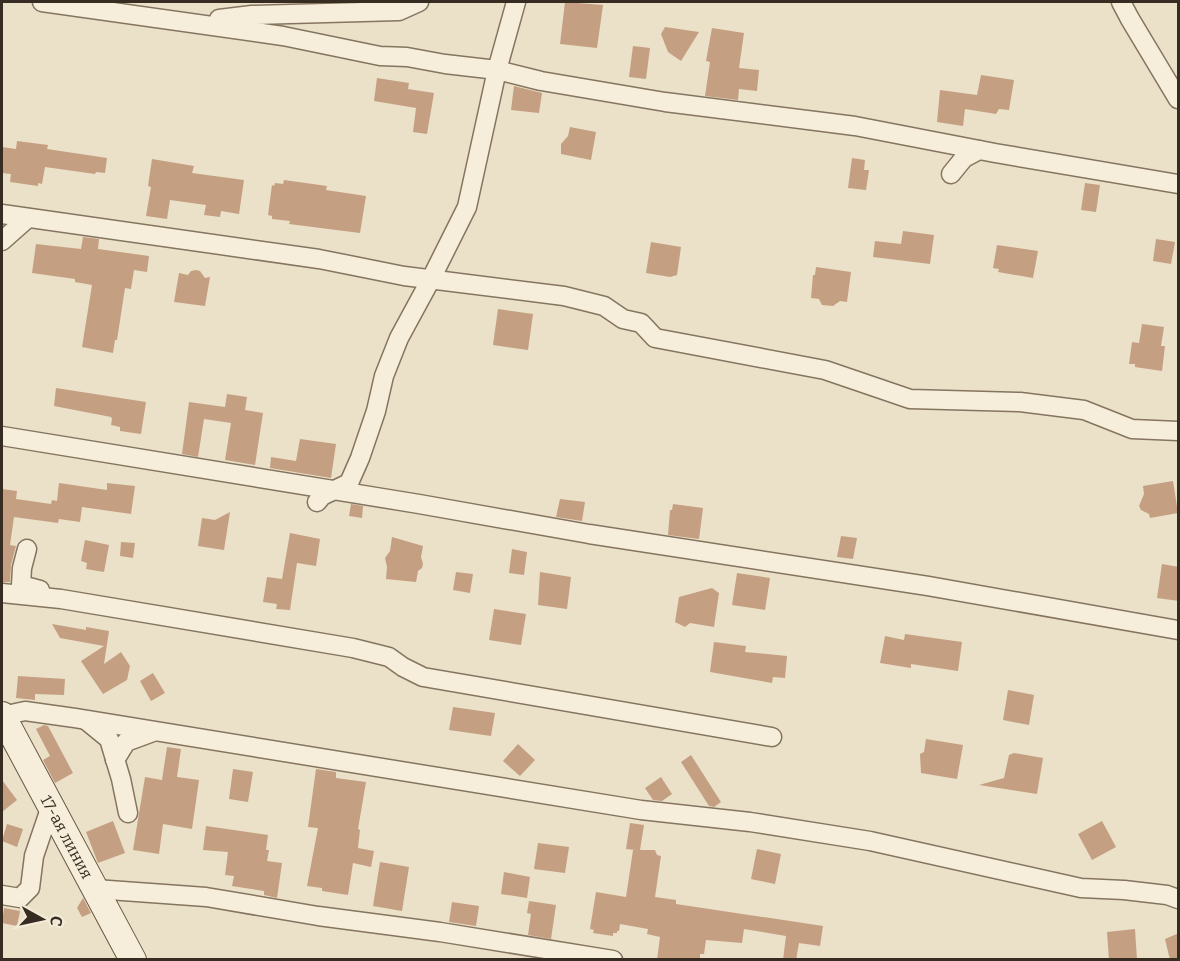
<svg xmlns="http://www.w3.org/2000/svg" width="1180" height="961" viewBox="0 0 1180 961" font-family="Bitter,serif">
	<style>
		.building { fill: #c59f82 }
		.lines { fill: none; stroke-linecap: round; stroke-linejoin: round }
		.street-casing { stroke: #85745f; stroke-width: 21 }
		.secondary-casing { stroke: #675542; stroke-width: 28 }
		.street { stroke: #f6eedb; stroke-width: 18 }
		.secondary { stroke: #f6eedb; stroke-width: 26 }
		.labels { text-anchor: middle; dominant-baseline: central; stroke-width: 4.5; stroke-linejoin: round; paint-order: stroke }
		.street-label { font-size: 16px; fill: #372c21; stroke: #f3ebd7 }
	</style>
	<rect width="100%" height="100%" fill="#eae1c8"/>
	<g class="building">
		<path d="M565,2L603,5L597,48L560,44Z"/>
		<path d="M665,27L699,32L681,61L668,52L661,34Z"/>
		<path d="M712,28L744,33L739,68L759,70L757,91L739,89L738,100L705,96L710,62L706,61Z"/>
		<path d="M633,46L650,48L646,79L629,77Z"/>
		<path d="M981,75L1014,80L1009,110L999,109L996,114L965,109L963,126L937,122L940,90L977,95Z"/>
		<path d="M377,78L409,83L408,89L434,93L427,134L413,132L416,108L374,101Z"/>
		<path d="M514,86L542,93L539,113L511,110Z"/>
		<path d="M570,127L596,132L591,160L561,154V144L568,136Z"/>
		<path d="M17,141L48,145L47,149L107,158L105,173L96,172L95,174L45,167L42,184L38,183V186L10,182L11,174L2,173V147L16,149Z"/>
		<path d="M852,158L865,160L864,170H869L866,190L848,188Z"/>
		<path d="M152,159L194,166L192,173L244,180L239,214L221,211L220,217L204,215L206,205L170,200L167,219L146,216L151,187L148,186Z"/>
		<path d="M284,180L327,186L326,190L366,196L360,233L289,224L290,221L272,219V216L268,215L272,185L274,186L275,183L283,184Z"/>
		<path d="M1085,183L1100,185L1096,212L1081,210Z"/>
		<path d="M903,231L934,235L930,264L873,257L875,241L901,244Z"/>
		<path d="M83,237L99,239L98,249L149,256L147,272L134,270L131,289L125,288L117,340H115L113,353L82,347L92,285L75,282V279L32,273L36,244L81,249Z"/>
		<path d="M1156,239L1175,242L1171,264L1153,261Z"/>
		<path d="M651,242L681,247L677,275L670,277L646,273Z"/>
		<path d="M997,245L1038,251L1033,278L998,272L999,269L993,268Z"/>
		<path d="M816,267L851,272L847,302L840,301L833,306L822,305L819,299L811,298L813,275H815Z"/>
		<path d="M196,270L200,271L205,278L210,277L205,306L174,302L179,273L188,275L191,271Z"/>
		<path d="M498,309L533,314L528,350L493,345Z"/>
		<path d="M1142,324L1164,327L1161,346H1165L1162,371L1135,367V364H1129L1132,342L1139,343Z"/>
		<path d="M56,388L146,402L141,434L120,431V427L111,425L112,419L111,417L54,406Z"/>
		<path d="M227,394L247,397L245,410L263,413L255,465L225,460L231,423L204,419L198,457L182,454L189,402L225,407Z"/>
		<path d="M300,439L336,444L331,478L270,468L271,457L296,461Z"/>
		<path d="M1173,481L1178,513L1150,518L1149,514L1141,510L1139,506L1144,494L1143,486Z"/>
		<path d="M59,483L107,490V483L135,486L131,514L82,507L80,522L59,519L58,523L14,517L10,545L16,546L11,565L10,582H2V489L17,491L16,499L51,504L52,500L57,501Z"/>
		<path d="M560,499L585,502L582,521L556,517Z"/>
		<path d="M351,504L363,506L362,518L349,516Z"/>
		<path d="M673,504L703,508L699,539L668,535L670,510H672Z"/>
		<path d="M230,512L224,550L198,546L202,518L215,520Z"/>
		<path d="M290,533L320,539L316,566L297,563L290,610L276,609L277,604L263,602L267,577L282,579Z"/>
		<path d="M841,536L857,538L853,559L837,557Z"/>
		<path d="M392,537L423,546L421,557L423,564L422,568L418,571L416,582L386,579L387,567L385,558L390,551Z"/>
		<path d="M85,540L109,545L104,572L86,569L87,563L81,561Z"/>
		<path d="M121,542L135,543L133,558L120,556Z"/>
		<path d="M512,549L527,552L524,575L509,573Z"/>
		<path d="M1162,564L1179,567V601L1157,598Z"/>
		<path d="M456,572L473,574L470,593L453,590Z"/>
		<path d="M540,572L571,577L567,609L538,605Z"/>
		<path d="M737,573L770,578L765,610L732,605Z"/>
		<path d="M712,588L719,593L714,627L690,623L685,627L675,622L679,597Z"/>
		<path d="M494,609L526,614L521,645L489,640Z"/>
		<path d="M52,624L86,630V627L109,631L104,664L121,652L130,666L127,680L103,694L81,661L104,646L60,638Z"/>
		<path d="M905,634L962,642L958,671L911,664V668L880,663L885,636L904,640Z"/>
		<path d="M714,642L746,646L745,652L787,656L785,678L773,677L772,683L710,672Z"/>
		<path d="M153,673L165,693L151,701L140,681Z"/>
		<path d="M18,676L65,679L64,695L35,694V700L16,698Z"/>
		<path d="M1008,690L1034,695L1029,725L1003,720Z"/>
		<path d="M453,707L495,713L491,736L449,730Z"/>
		<path d="M44,725L48,726L73,773L55,783L43,760L50,756L36,729Z"/>
		<path d="M926,739L963,745L957,779L921,773L920,754L924,752Z"/>
		<path d="M518,744L535,760L520,776L503,761Z"/>
		<path d="M167,747L181,749L177,777L199,780L192,829L163,824L159,854L133,850L145,777L162,780Z"/>
		<path d="M1014,753L1043,758L1037,794L979,785L1004,778L1009,755Z"/>
		<path d="M691,755L721,802L714,807L709,806L681,762Z"/>
		<path d="M233,769L253,772L248,802L229,799Z"/>
		<path d="M316,769L336,772V778L366,782L358,829L360,830L358,848L374,851L371,867L353,863L348,895L322,891V888L307,886L318,828L308,827Z"/>
		<path d="M661,777L672,794L662,801L653,800L645,788Z"/>
		<path d="M2,780L17,800L2,812Z"/>
		<path d="M113,821L125,853L98,863L86,832Z"/>
		<path d="M1102,821L1116,847L1092,860L1078,834Z"/>
		<path d="M630,823L644,825L640,850H655L657,855L661,856L655,897L676,900V904L823,926L820,946L799,943L796,960H783L786,936L744,929L742,943L706,940L704,954H700V960H657L660,937L647,934L648,929L620,924L619,931H617V933H613V936L593,933L594,930L590,929L596,892L626,897L633,850H636L626,849Z"/>
		<path d="M7,824L23,829L17,847L2,841Z"/>
		<path d="M206,826L268,835L266,850H269L267,861L282,863L277,898L264,895V891L232,886L234,876L225,875L228,852L203,850Z"/>
		<path d="M538,843L569,847L565,873L534,869Z"/>
		<path d="M757,849L781,854L775,884L751,879Z"/>
		<path d="M380,862L409,867L402,911L373,906Z"/>
		<path d="M504,872L530,877L527,898L501,894Z"/>
		<path d="M83,898L91,913L82,917L77,908Z"/>
		<path d="M529,901L556,905L551,939L528,935L531,914L527,913Z"/>
		<path d="M452,902L479,906L476,926L449,922Z"/>
		<path d="M4,908L20,911L17,926L2,923Z"/>
		<path d="M1135,929L1137,960H1109L1107,932Z"/>
		<path d="M1179,933V960H1170L1165,939Z"/>
	</g>
	<g class="lines">
		<g class="street-casing">
			<g id="street">
				<path d="M42,2L283,36L380,56L407,57L445,64L497,70L541,81L665,102L855,126L995,153L1178,184"/>
				<path d="M1121,2L1130,19L1178,99"/>
				<path d="M219,19L252,15L399,11L419,2"/>
				<path d="M951,174L964,158L979,150"/>
				<path d="M2,214L319,259L404,276L564,296L604,306L623,319L641,323L655,338L825,370L910,399L1020,402L1084,410L1132,429L1178,431"/>
				<path d="M2,241L28,218"/>
				<path d="M2,436L419,504L589,534L928,586L1178,630"/>
				<path d="M317,502L322,496L349,483L360,458L376,411L384,376L399,338L431,279L467,207L497,70L516,2"/>
				<path d="M27,549L22,568L21,585L40,590"/>
				<path d="M2,593L61,599L353,648L389,657L403,667L423,677L772,737"/>
				<path d="M2,716L25,711L75,718L641,810L750,822L870,841L1081,888L1124,890L1167,895L1178,899"/>
				<path d="M87,721L109,739L121,779L128,813"/>
				<path d="M115,760L126,742L153,732"/>
				<path d="M95,889L206,897L318,916L440,932L613,960"/>
				<path d="M2,895L20,898L30,888L34,856L51,806"/>
			</g>
		</g>
		<g class="secondary-casing">
			<g id="secondary">
				<path id="s1" d="M2,715L133,960"/>
			</g>
		</g>
		<use href="#street" class="street"/>
		<use href="#secondary" class="secondary"/>
	</g>
	<g class="labels">
		<g class="street-label">
			<text stroke="none"><textPath href="#s1" startOffset="138">17-ая линия</textPath></text>
		</g>
	</g>
	<rect width="1180" height="961" fill="none" stroke="#372c21" stroke-width="6"/>
	<g transform="translate(42 919) rotate(98)" stroke="#f3ebd7" stroke-width="4.5" paint-order="stroke">
	<path d="M0-4.5L10 22L0 15L-10 22Z" fill="#372c21"/>
	<text y="-9" font-size="16" font-weight="bold" text-anchor="middle" fill="#372c21">С</text>
	</g>
</svg>
